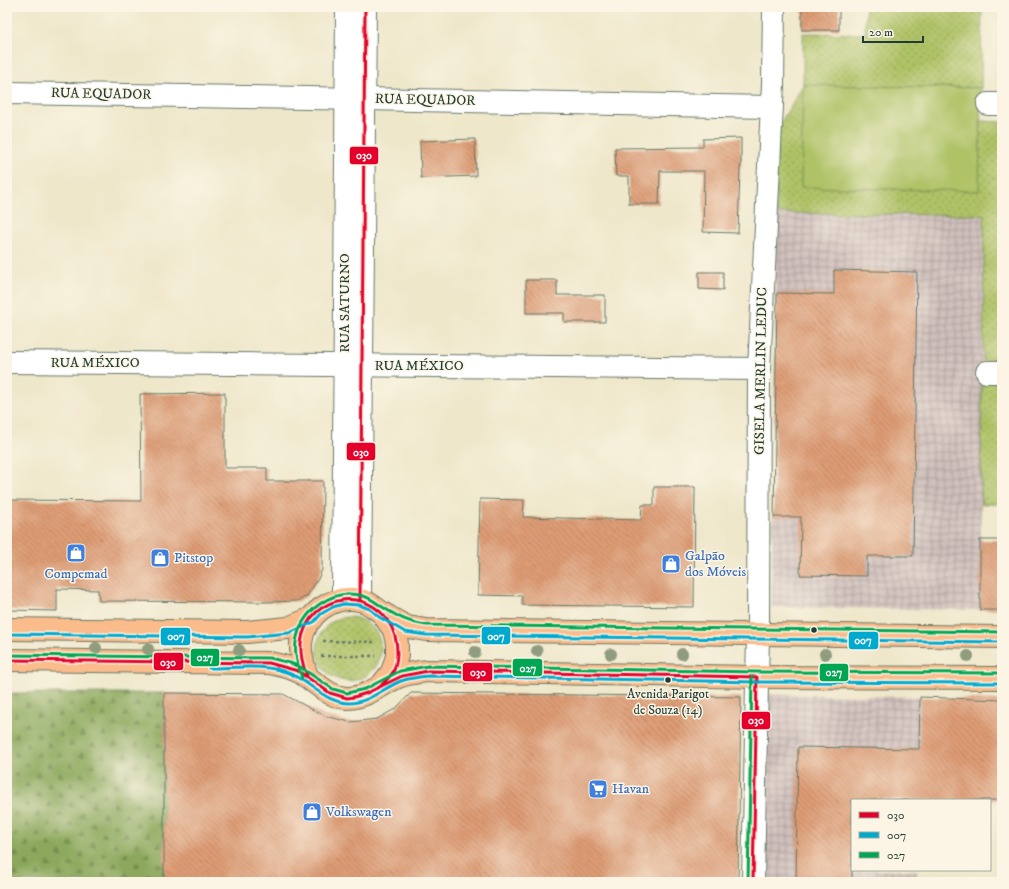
<svg xmlns="http://www.w3.org/2000/svg" width="1009" height="889" viewBox="0 0 1009 889" font-family="'IM FELL DW Pica',serif">
	<style>
		.industrial { fill: url(#industrial-grid) }
		.grass { fill: url(#grass-dots); stroke: #67804d }
		.forest { fill: url(#forest-firs); stroke: #557248 }
		.pitch { fill: #afc266; stroke: #67804d }
		.building { fill: url(#building-back-hatch) }
		.lines { fill: none; stroke-linecap: round; stroke-linejoin: round }
		.minor-casing { stroke: #677868; stroke-width: 24 }
		.major-casing { stroke: #677868; stroke-width: 24 }
		.path { stroke: #677868; stroke-width: 2.5; stroke-dasharray: 3 3; stroke-linecap: butt }
		.minor { stroke: #fff; stroke-width: 22 }
		.major { stroke: #fabc8b; stroke-width: 22 }
		.bus-1-casing { stroke: #fcf5e5; stroke-width: 6 }
		.bus-2-casing { stroke: #fcf5e5; stroke-width: 6 }
		.bus-3-casing { stroke: #fcf5e5; stroke-width: 6 }
		.bus-1 { stroke: #e4002b; stroke-width: 3 }
		.bus-2 { stroke: #00a9ce; stroke-width: 3 }
		.bus-3 { stroke: #00a651; stroke-width: 3 }
		.tree { fill: #909c7e }
		.bus-dot { fill: #1f3d34; stroke: #fcf5e5; stroke-width: 1.5 }
		.labels { text-anchor: middle; dominant-baseline: central; stroke-width: 3; stroke-linejoin: round; paint-order: stroke }
		.bus-label { font-size: 13px; fill: #1f3d34; stroke: #fcf5e5 }
		.street-label { font-size: 14px; fill: #1f3d34; stroke: #fcf5e5 }
		.shop-label { font-size: 14px; fill: #366cbe; stroke: #fcf5e5; text-anchor: start }
		.line-badge { stroke: #fcf5e5; stroke-width: 1.5 }
		.badge-label { font-size: 11px; text-anchor: middle; font-weight: bold; fill: #fff }
	</style>
	<defs>
		<pattern id="industrial-grid" width="8" height="8" patternUnits="userSpaceOnUse"><rect width="8" height="8" fill="#d0c0bc"/><path d="M0 4h8M4 0v8" fill="none" stroke="#a89d9a"/></pattern>
		<pattern id="grass-dots" width="8" height="8" patternUnits="userSpaceOnUse"><rect width="8" height="8" fill="#afc266"/><path d="M2 2h.1M6 6h.1" fill="none" stroke="#8e9f55" stroke-width="1.8" stroke-linecap="round"/></pattern>
		<pattern id="forest-firs" width="22" height="20" patternUnits="userSpaceOnUse"><rect width="22" height="20" fill="#8ba85b"/><path d="M5 1l3.5 6h-7zM16 11l3.5 6h-7z" fill="#718a4c"/></pattern>
		<pattern id="building-back-hatch" width="6" height="6" patternUnits="userSpaceOnUse"><rect width="6" height="6" fill="#de9c75"/><path d="M-1 5l2 2M0 0l6 6M5-1l2 2" fill="none" stroke="#b38061"/></pattern>
	</defs>
	<rect width="100%" height="100%" fill="#fcf5e5"/>
	<filter id="ink" filterUnits="userSpaceOnUse"><feTurbulence type="fractalNoise" baseFrequency=".025" numOctaves="2"/><feDisplacementMap in="SourceGraphic" scale="8" xChannelSelector="R" yChannelSelector="G"/><feConvolveMatrix kernelMatrix="1 2 1 2 8 2 1 2 1" color-interpolation-filters="sRGB"/></filter>
	<filter id="wash" filterUnits="userSpaceOnUse"><feTurbulence type="fractalNoise" baseFrequency=".012" numOctaves="4" result="noise"/><feDisplacementMap in="SourceGraphic" scale="16" xChannelSelector="R" yChannelSelector="G"/><feGaussianBlur stdDeviation="0.9" result="paint"/><feColorMatrix in="noise" values="0 0 0 0 0 0 0 0 0 0 0 0 0 0 0 0 0 1.4 0 .05"/><feComposite in="paint" operator="in"/></filter>
	<g filter="url(#wash)">
		<rect width="100%" height="100%" fill="#eee7ca"/>
		<g class="industrial">
			<path d="M776,213L984,215L980,610L772,607Z"/>
			<path d="M757,694L920,697L919,800H852V870H917V882H754Z"/>
		</g>
		<g class="grass">
			<path d="M866,7H982L981,88L803,85L978,191L980,121L1002,122V361H983L984,215L776,213L777,129L803,85V33L865,34Z"/>
			<path d="M982,382H1002V504H981Z"/>
			<circle cx="349" cy="649" r="32"/>
		</g>
		<rect class="forest" x="7" y="693" width="157" height="189"/>
		<path class="pitch" d="M803,85L981,88L979,191L801,187Z"/>
		<g id="blocks">
			<g class="building">
				<rect x="802" y="7" width="37" height="23"/>
				<path d="M741,138V167H740L738,233L703,232L704,171H660L659,204H629V176H616L615,148L703,147V139Z"/>
				<path d="M475,139L476,176L421,178L420,141Z"/>
				<path d="M834,270L917,272L913,556H867V576L800,575L801,517H774L777,293L834,294Z"/>
				<path d="M699,272H723V290L699,289Z"/>
				<path d="M526,280H557V295H605V322H564V313H526Z"/>
				<path d="M225,393V468H267V481H323L322,570L318,579L307,596L297,601L267,602L99,601L98,590L57,589V611L7,610V500L141,501L140,394Z"/>
				<path d="M654,487H695L694,607L522,605V596L478,595L480,499L524,500L523,517L641,520L642,505H654Z"/>
				<rect x="980" y="540" width="22" height="70"/>
				<path d="M164,693L283,694L325,716L350,722L377,719L395,709L411,693L741,697L738,882H164Z"/>
				<path d="M920,697L1002,700V800H852V882H796L798,747L919,749Z"/>
			</g>
		</g>
	</g>
	<g filter="url(#ink)">
		<use href="#blocks" fill-opacity="0" stroke="#677868" stroke-width="1"/>
		<g class="lines">
			<g class="minor-casing">
				<g id="minor">
					<path d="M7,93L364,99L772,107"/>
					<path d="M988,104H1002"/>
					<path d="M7,362L759,369"/>
					<path d="M987,372H1002"/>
					<path d="M343,599L347,7"/>
					<path d="M360,600L365,7"/>
					<path d="M753,882L758,634L759,369L773,84L774,7"/>
				</g>
			</g>
			<g class="major-casing">
				<g id="major">
					<path d="M7,629L247,632L288,628L312,618"/>
					<path d="M7,660L269,663C283,666 296,668 307,677C320,686 330,697 347,698C366,698 382,684 398,677C408,673 418,672 428,671L757,677L1002,678"/>
					<path d="M307,676C303,665 300,655 301,643C304,615 332,594 360,600C370,602 375,609 384,614C391,618 400,624 408,627C414,628 420,629 426,630L1002,637"/>
					<path d="M381,686L392,672L397,656V643L394,630L382,613"/>
				</g>
			</g>
			<g class="path">
				<path d="M323,641L376,642"/>
				<path d="M321,656H376"/>
			</g>
			<use href="#minor" class="minor"/>
			<use href="#major" class="major"/>
			<g class="bus-1-casing">
				<g id="bus-1">
					<path d="M360,600L365,7"/>
					<path d="M7,660L269,663L298,671L330,693L347,698L354,697L367,693L402,676L428,671L757,677L753,882"/>
					<path d="M307,676C303,666 300,654 301,643C308,591 378,582 395,636C398,647 398,662 393,672C390,677 385,681 381,686"/>
				</g>
			</g>
			<g class="bus-2-casing">
				<g id="bus-2">
					<path d="M7,634L247,637L289,633L314,622L321,614L333,607L343,604L359,605L370,609L379,617L405,632L426,635L1002,642"/>
					<path d="M209,668C236,668 266,663 291,674C311,683 325,702 348,703C368,704 383,688 401,681C410,678 419,677 428,676L757,682L1002,683"/>
				</g>
			</g>
			<g class="bus-3-casing">
				<g id="bus-3">
					<path d="M7,655L270,658L290,663L300,667L333,689L347,693L365,689L400,671L428,666L757,672L1002,673"/>
					<path d="M302,678C298,666 294,654 296,642C301,611 332,587 363,596C372,598 377,604 384,608C400,618 408,622 426,625L1002,632"/>
					<path d="M748,882L752,677"/>
				</g>
			</g>
			<use href="#bus-1" class="bus-1"/>
			<use href="#bus-2" class="bus-2"/>
			<use href="#bus-3" class="bus-3"/>
		</g>
		<g class="tree">
			<circle cx="96" cy="648" r="6"/>
			<circle cx="148" cy="649" r="6"/>
			<circle cx="239" cy="650" r="6"/>
			<circle cx="537" cy="651" r="6"/>
			<circle cx="475" cy="652" r="6"/>
			<circle cx="611" cy="654" r="6"/>
			<circle cx="682" cy="654" r="6"/>
			<circle cx="825" cy="654" r="6"/>
			<circle cx="968" cy="656" r="6"/>
		</g>
	</g>
	<defs>
		<g id="shop-square" transform="scale(1)"><rect x="-9" y="-9" width="18" height="18" rx="4" fill="#3f7fe0" stroke="#fcf5e5"/><path d="M-5-2.5h2.3a2.7 3.5 0 0 1 5.4 0H5L5.5 6h-11ZM-1.5-2.5h3a1.5 2.3 0 0 0-3 0Z" fill="#fff"/></g>
		<g id="supermarket-square" transform="scale(1)"><rect x="-9" y="-9" width="18" height="18" rx="4" fill="#3f7fe0" stroke="#fcf5e5"/><path d="M-6-5.5h2.5l.6 2H6L4.5 2H-2.5L-4.4-4H-6ZM-1.5 3.2a1.3 1.3 0 1 0 .1 0ZM3 3.2a1.3 1.3 0 1 0 .1 0Z" fill="#fff"/></g>
	</defs>
	<g fill-rule="evenodd">
		<use href="#shop-square" x="76" y="553"/>
		<use href="#shop-square" x="160" y="558"/>
		<use href="#shop-square" x="671" y="564"/>
		<use href="#supermarket-square" x="598" y="789"/>
		<use href="#shop-square" x="312" y="812"/>
	</g>
	<g class="bus-dot">
		<circle cx="814" cy="630" r="3.5"/>
		<circle cx="668" cy="680" r="3.5"/>
	</g>
	<g class="labels">
		<g class="bus-label">
			<text x="668" y="694">Avenida Parigot<tspan x="668" dy="16">de Souza (14)</tspan></text>
		</g>
		<g class="street-label">
			<text transform="translate(101 94) rotate(1)">RUA EQUADOR</text>
			<text transform="translate(425 100) rotate(1)">RUA EQUADOR</text>
			<text transform="translate(345 303) rotate(-90)">RUA SATURNO</text>
			<text x="95" y="363">RUA MÉXICO</text>
			<text x="419" y="366">RUA MÉXICO</text>
			<text transform="translate(761 371) rotate(-89)">GISELA MERLIN LEDUC</text>
		</g>
		<g class="shop-label">
			<text x="685" y="556">Galpão<tspan x="685" dy="16">dos Móveis</tspan></text>
			<text x="174" y="558">Pitstop</text>
			<text x="76" y="574" text-anchor="middle">Compemad</text>
			<text x="612" y="789">Havan</text>
			<text x="326" y="812">Volkswagen</text>
		</g>
	</g>
	<g class="line-badge">
		<rect x="349" y="146" width="30" height="19" rx="4" fill="#e4002b"/>
		<rect x="346" y="442" width="30" height="19" rx="4" fill="#e4002b"/>
		<rect x="481" y="626" width="30" height="19" rx="4" fill="#00a9ce"/>
		<rect x="160" y="627" width="31" height="19" rx="4" fill="#00a9ce"/>
		<rect x="848" y="631" width="31" height="19" rx="4" fill="#00a9ce"/>
		<rect x="190" y="648" width="30" height="19" rx="4" fill="#00a651"/>
		<rect x="153" y="652" width="31" height="19" rx="4" fill="#e4002b"/>
		<rect x="512" y="658" width="31" height="19" rx="4" fill="#00a651"/>
		<rect x="462" y="662" width="31" height="20" rx="4" fill="#e4002b"/>
		<rect x="819" y="663" width="30" height="19" rx="4" fill="#00a651"/>
		<rect x="741" y="711" width="30" height="19" rx="4" fill="#e4002b"/>
	</g>
	<g class="badge-label">
		<text x="364" y="159">030</text>
		<text x="361" y="456">030</text>
		<text x="496" y="640">007</text>
		<text x="176" y="640">007</text>
		<text x="863" y="644">007</text>
		<text x="205" y="661">027</text>
		<text x="168" y="666">030</text>
		<text x="528" y="672">027</text>
		<text x="478" y="676">030</text>
		<text x="834" y="676">027</text>
		<text x="756" y="724">030</text>
	</g>
	<rect width="1009" height="889" fill="none" stroke="#fcf5e5" stroke-width="24"/>
	<rect x="851" y="799" width="140" height="72" fill="#fcf5e5" stroke="#a4ab9e"/>
	<rect x="859" y="812" width="20" height="6" fill="#e4002b" stroke="#a4ab9e"/>
	<text x="887" y="819" font-size="12" fill="#1f3d34">030</text>
	<rect x="859" y="832" width="20" height="6" fill="#00a9ce" stroke="#a4ab9e"/>
	<text x="887" y="839" font-size="12" fill="#1f3d34">007</text>
	<rect x="859" y="852" width="20" height="6" fill="#00a651" stroke="#a4ab9e"/>
	<text x="887" y="859" font-size="12" fill="#1f3d34">027</text>
	<path d="M863 36v6h60v-6" fill="none" stroke="#1f3d34" stroke-width="2"/>
	<text x="869" y="36" font-size="12" fill="#1f3d34" stroke="#fcf5e5" stroke-width="3" paint-order="stroke">20 m</text>
</svg>
